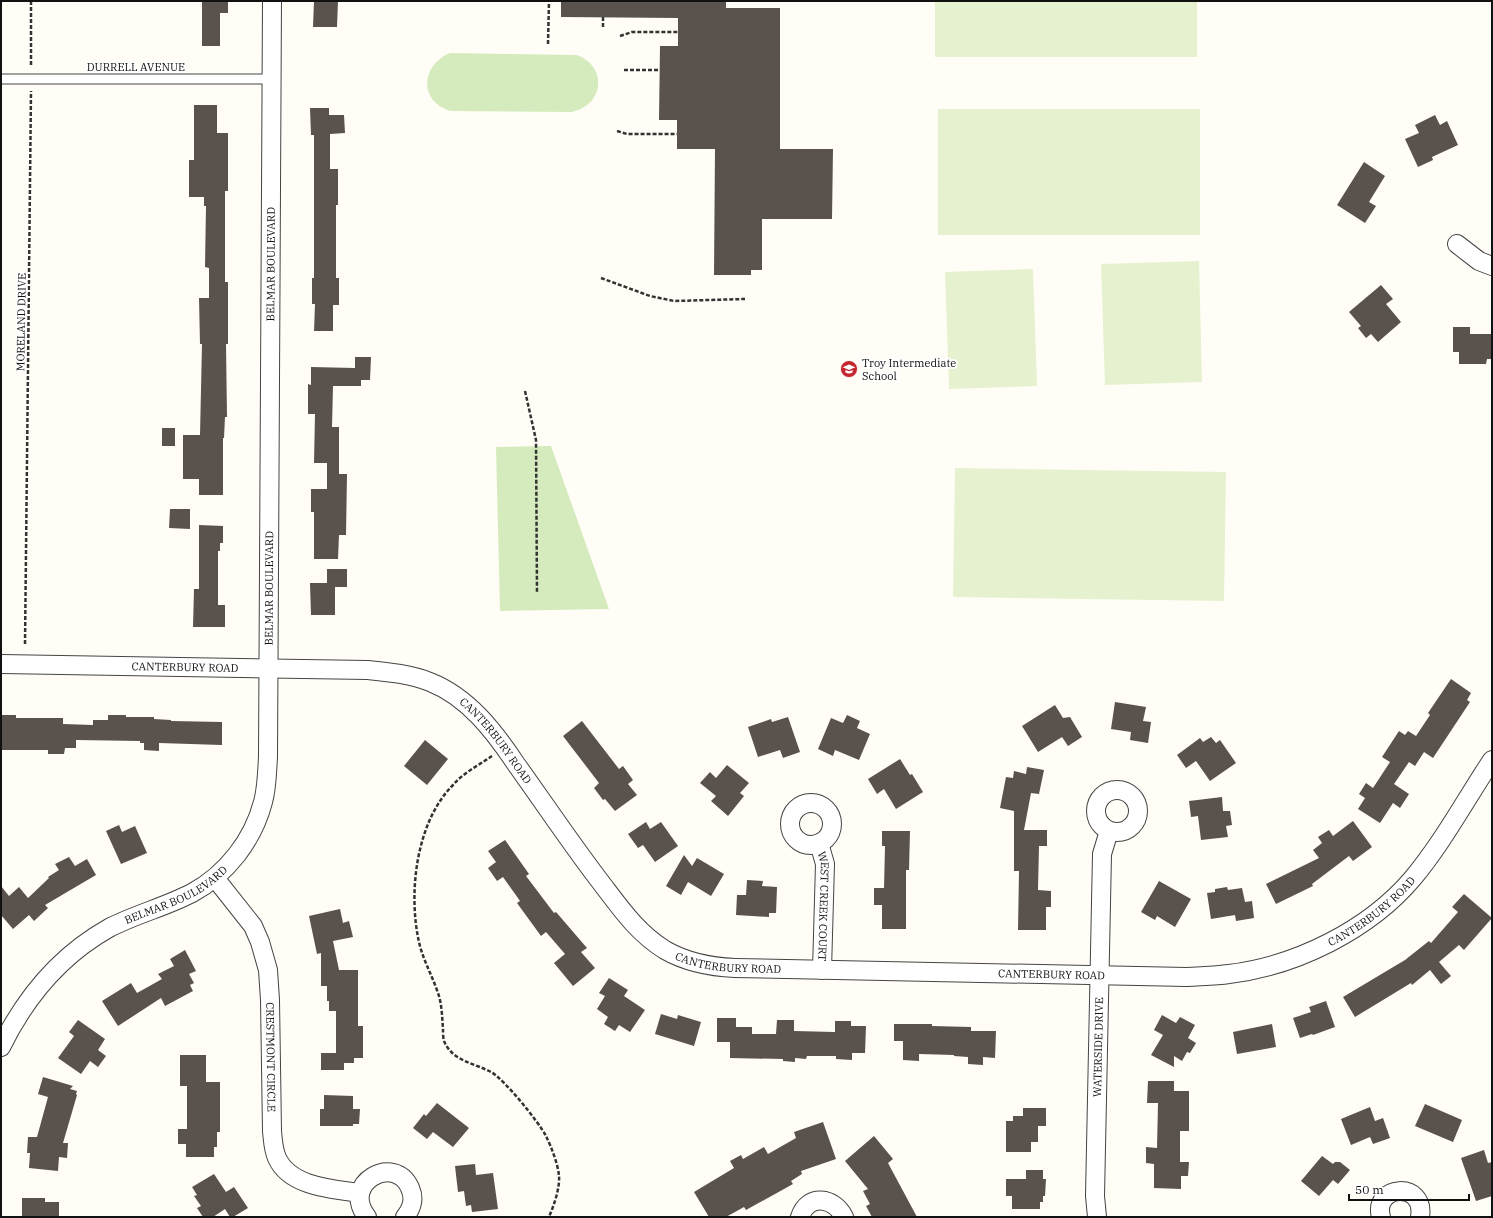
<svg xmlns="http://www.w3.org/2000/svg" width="1493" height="1218" viewBox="0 0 1493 1218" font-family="'IBM Plex Serif',serif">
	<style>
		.green { fill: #d5ebbd }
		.pitch { fill: #e6f2cf }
		.building { fill: #5a524d }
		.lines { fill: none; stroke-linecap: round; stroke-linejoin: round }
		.lane-casing { stroke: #444; stroke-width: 11 }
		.street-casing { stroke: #444; stroke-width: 20 }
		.path { stroke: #333; stroke-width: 2.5; stroke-dasharray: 4 2; stroke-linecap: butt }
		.lane { stroke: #fff; stroke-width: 9 }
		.street { stroke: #fff; stroke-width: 18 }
		.labels { text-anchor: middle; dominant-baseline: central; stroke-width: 4; stroke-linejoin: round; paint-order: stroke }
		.street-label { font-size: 11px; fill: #111; stroke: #fff }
		.poi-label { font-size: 11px; fill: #111; stroke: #fff; text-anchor: start }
	</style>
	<rect width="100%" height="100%" fill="#fffdf5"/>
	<g class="green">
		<path d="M450,53L577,55C608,67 604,105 572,112L450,111C418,101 421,65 450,53Z"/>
		<path d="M551,446L609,609L500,611L496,447Z"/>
	</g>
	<g class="pitch">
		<rect x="935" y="1" width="262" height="56"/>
		<rect x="938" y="109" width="262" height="126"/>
		<path d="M1199,261L1202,382L1105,385L1101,264Z"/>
		<path d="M1033,269L1037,386L949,389L945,272Z"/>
		<path d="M955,468L1226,472L1224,601L953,597Z"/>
	</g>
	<g class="building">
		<path d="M202,1H228V13H220V46H202Z"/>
		<path d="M314,1H338L337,27H313Z"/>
		<path d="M561,1H726V8H780V149H833L832,219H762V270H751V275H714L715,149H677V120H659L660,46H678V18L561,17Z"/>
		<path d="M194,105H217V133H228V191H225V282H228V344H226L227,417H225L224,438H223V495H199V479H183V435H200L202,344H200L199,298H209V268L205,267L206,206H204V197H189V160H194Z"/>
		<path d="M310,108H329V115H344L345,133L330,134V169H338V205H336V278H339V305H333V331H314L315,304H312V278H314V135H311Z"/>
		<path d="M1435,115L1440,125L1447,121L1458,145L1432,157L1433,160L1418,167L1405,139L1419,133L1415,125Z"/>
		<path d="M1364,162L1385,176L1369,202L1376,206L1365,223L1337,205Z"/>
		<path d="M1381,285L1393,299L1386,304L1401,322L1378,342L1371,334L1366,338L1358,328L1361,326L1349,312Z"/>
		<path d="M1453,327H1470V334H1492V359H1487L1486,364H1459V352H1453Z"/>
		<path d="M355,357H371L370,380H361V386H333L332,427H339V474H347L346,535H339L338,559H314V512H311V489H327V463H314L315,414H308V384L311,385V367L355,368Z"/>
		<rect x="162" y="428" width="13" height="18"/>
		<path d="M170,509H190V529L169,528Z"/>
		<path d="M199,525L223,526V543H220V551H218V605H225V627H193L194,589H199Z"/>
		<path d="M327,569H347V587H335V615H311L310,583H327Z"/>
		<path d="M1451,679L1471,693L1467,700L1470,702L1433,758L1424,752L1415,766L1409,762L1394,784L1409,794L1400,808L1393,803L1380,823L1358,809L1365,798L1359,794L1366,783L1373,788L1390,762L1382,757L1399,731L1405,735L1408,731L1416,736L1430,715L1428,713Z"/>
		<path d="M1115,702L1146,707L1143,721L1151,722L1148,743L1130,740L1131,732L1111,729Z"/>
		<path d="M1055,705L1063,718L1070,717L1082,737L1068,746L1062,737L1038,752L1022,726Z"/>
		<path d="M1,715H16V718H63V724L93,725V720H108V715H126V717H154V719L171,720V721L222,722V745L159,743V751L144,750V743H140V741L76,740V748H65L64,754H48V750H1Z"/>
		<path d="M847,715L860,721L857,728L870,734L859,760L835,750L833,756L818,749L831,718L843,723Z"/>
		<path d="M788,717L800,752L783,758L780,750L758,757L748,727L771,719L772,722Z"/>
		<path d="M582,721L619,769L623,766L633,780L628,784L637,795L615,811L605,799L603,800L594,788L599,783L563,736Z"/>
		<path d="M1211,737L1216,743L1220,740L1236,763L1210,781L1196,761L1186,768L1177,755L1200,738L1203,742Z"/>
		<path d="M425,740L448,759L427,785L404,766Z"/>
		<path d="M900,759L910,775L912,774L923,792L896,809L884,789L877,794L868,779Z"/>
		<path d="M727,765L749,783L740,793L744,796L728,816L711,801L716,796L700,783L710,772L716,778Z"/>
		<path d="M1027,767L1044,770L1039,794L1031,793L1024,830H1047V846H1039L1038,890L1051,891V907H1046V930H1018L1019,871H1014V811L1000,808L1006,777L1013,778L1014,771L1026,774Z"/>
		<path d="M1222,797L1223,811H1230L1232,825L1226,826L1228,837L1201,840L1198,816L1191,817L1189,801Z"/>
		<path d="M1353,821L1372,847L1353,861L1349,856L1312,884L1313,886L1276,904L1266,884L1319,858L1313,850L1322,843L1318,837L1329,830L1333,836Z"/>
		<path d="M646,822L650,829L661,822L678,846L655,862L643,845L638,848L628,834Z"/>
		<path d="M119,825L122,832L135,826L147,853L121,864L106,831Z"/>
		<path d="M882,831H910L909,870H906V929H882V905H874V888H884L885,846H882Z"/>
		<path d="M505,840L529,874L526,876L554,913L556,912L587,948L581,952L595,968L573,986L554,963L565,954L546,932L541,936L517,903L520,901L503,877L497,881L488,868L496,862L488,851Z"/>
		<path d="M684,855L692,866L697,858L724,874L711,896L688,882L681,895L666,886Z"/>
		<path d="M69,857L75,866L87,859L96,875L45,905L48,908L34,921L29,915L13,929L1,915V886L9,896L19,887L28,898L49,878L48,877L59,870L55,864Z"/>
		<path d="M747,880L763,881L762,886L777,887L776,913H769V917L736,915L737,895H746Z"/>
		<path d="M1159,881L1191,899L1175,927L1157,916L1155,920L1141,912Z"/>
		<path d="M1227,887L1228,890L1242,888L1245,902L1252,901L1254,918L1236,921L1235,915L1211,919L1207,893L1215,892V889Z"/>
		<path d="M1464,894L1492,918L1464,950L1459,945L1439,962L1451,976L1441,984L1430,970L1412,985L1411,983L1355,1017L1343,997L1405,960L1429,941L1431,943L1458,912L1452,907Z"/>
		<path d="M340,909L343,923L349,921L353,937L333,941L339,970H358V1026H363V1058H354V1063H344V1070H321V1053H336V1011H329V1001H327V986H321V953L317,954L309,916Z"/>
		<path d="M185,950L196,971L189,974L194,983L190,985L193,991L165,1006L161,998L118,1026L102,1001L131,983L137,993L162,979L158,974L174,966L170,959Z"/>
		<path d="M609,978L628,990L624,996L645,1010L630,1032L619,1025L615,1031L604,1024L608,1017L597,1009L605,996L599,993Z"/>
		<path d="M1326,1001L1335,1027L1313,1035L1312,1034L1300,1038L1293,1018L1311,1012L1309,1007Z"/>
		<path d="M661,1014L677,1019L678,1015L701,1022L694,1046L655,1034Z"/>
		<path d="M1162,1015L1176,1023L1180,1017L1195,1025L1188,1038L1196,1043L1190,1053L1187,1052L1182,1061L1174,1056V1067L1151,1055L1163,1035L1154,1030Z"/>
		<path d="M717,1018H736V1027H752V1034H776L777,1020H794V1031L835,1032V1021H851V1026H866L865,1053H852V1060L836,1059V1056H807L806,1059L795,1058V1062L783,1061V1059L730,1058V1042H717Z"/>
		<path d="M78,1020L105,1039L98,1050L106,1056L98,1067L90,1061L81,1074L58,1058L74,1036L69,1032Z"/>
		<path d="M894,1024H932V1026L971,1027V1031H996L995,1058L983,1057V1065L968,1064V1057L954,1056V1055L919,1054V1061L903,1060V1041H894Z"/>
		<path d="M1272,1024L1276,1047L1237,1054L1233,1032Z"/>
		<path d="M180,1055H206V1082H220V1132H217V1147H214V1157H186V1144H178V1129H187V1086H180Z"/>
		<path d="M43,1077L73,1086L70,1089L77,1091L76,1094L77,1095L63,1143H68L67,1158L59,1157L58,1171L29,1168L30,1153H27L28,1137H37L48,1097L38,1094Z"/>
		<path d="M1148,1081H1174V1091H1189V1131H1180V1162H1189L1188,1176H1181V1189L1154,1188V1164L1146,1163V1147L1157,1148L1158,1103H1147Z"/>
		<path d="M324,1095L353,1096V1109H360L359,1124H353V1126H320V1109H324Z"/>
		<path d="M437,1103L469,1128L453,1147L433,1132L427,1139L413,1128L424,1114L426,1116Z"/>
		<path d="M1425,1104L1462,1120L1453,1142L1415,1126Z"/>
		<path d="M1370,1107L1375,1121L1383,1118L1390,1138L1373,1144L1370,1137L1351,1145L1341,1119Z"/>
		<path d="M1023,1108H1046V1126H1038V1142H1031V1152H1006V1121H1013V1116H1023Z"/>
		<path d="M823,1122L836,1159L801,1171L802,1174L791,1181L793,1184L746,1210L744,1207L726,1217H709L694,1192L734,1168L730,1161L741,1155L743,1159L764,1147L768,1154L796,1138L794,1132Z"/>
		<path d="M874,1136L893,1159L888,1163L917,1217H872L866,1206L870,1204L863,1191L868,1189L845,1161Z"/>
		<path d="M1484,1150L1488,1163L1492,1162V1196L1476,1201L1461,1158Z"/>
		<path d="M1322,1156L1333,1164L1335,1162H1340L1350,1170L1338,1184L1333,1180L1319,1196L1301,1181Z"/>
		<path d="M475,1164L476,1175L493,1173L498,1209L472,1212L471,1205L466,1206L464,1191L458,1192L455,1166Z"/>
		<path d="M1026,1170H1043V1179H1046L1045,1196H1043V1202H1040V1209H1012V1196H1006V1179H1026Z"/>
		<path d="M214,1174L226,1192L234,1187L248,1208L233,1217H230L225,1209L213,1217H203L197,1208L201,1206L194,1196L197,1195L192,1187Z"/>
		<path d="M22,1198H45V1202H59V1217L22,1216Z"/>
	</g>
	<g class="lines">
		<g class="lane-casing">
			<path id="lane" d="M1,79H271"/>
		</g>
		<g class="street-casing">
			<g id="street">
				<path d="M1457,244L1479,261L1492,266"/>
				<path id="s1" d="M1,664L368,670C388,672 410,674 430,682C468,697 494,731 516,764C544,803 570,842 599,880C619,906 636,932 665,950C686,962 711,967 735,968L1187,977C1201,976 1215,976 1229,974C1296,966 1369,930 1413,878C1443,842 1466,799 1492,760"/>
				<circle cx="1117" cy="811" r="21"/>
				<circle cx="811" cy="824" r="21"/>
				<path id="s2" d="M819,843L825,864L822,970"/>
				<path id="s3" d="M215,878L253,926L260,942L268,970L270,1000L272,1131C273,1140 273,1149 277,1158C290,1187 333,1189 360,1193"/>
				<path id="s4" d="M1,1047C25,998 61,955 109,928C136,914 165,907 192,893C227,874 253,840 263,802C267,788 267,772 268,757L272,1"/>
				<path d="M367,1217C340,1183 395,1153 410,1188C415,1199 412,1208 405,1217"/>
				<path d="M800,1217C808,1193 834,1197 844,1217"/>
				<path id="s5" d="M1097,1217L1095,1196L1102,854L1109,831"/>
				<path d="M1381,1217C1372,1185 1426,1180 1420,1217"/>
			</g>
		</g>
		<g class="path">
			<path d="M31,1V66"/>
			<path d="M603,17V29"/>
			<path d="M620,36L632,32H678"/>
			<path d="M548,44L549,1"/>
			<path d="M624,70H660"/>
			<path d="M617,131L627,134H677"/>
			<path d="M601,278L650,296L674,301L745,299"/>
			<path d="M525,391L536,440L537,592"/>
			<path d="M25,644L31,91"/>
			<path d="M492,756C479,765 463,773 453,785C416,822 408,893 419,942C423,960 432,975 438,993C442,1004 442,1017 443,1029C443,1032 443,1038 444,1041C452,1061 474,1063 491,1072C504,1079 538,1121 546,1136C551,1146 558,1164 559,1176C560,1188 554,1205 549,1217"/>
		</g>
		<use href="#lane" class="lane"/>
		<use href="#street" class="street"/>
	</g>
	<defs>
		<g id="school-disc" transform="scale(0.9)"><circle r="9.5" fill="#c4262e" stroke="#fff"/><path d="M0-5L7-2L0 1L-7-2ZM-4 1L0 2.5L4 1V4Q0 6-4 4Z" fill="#fff"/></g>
	</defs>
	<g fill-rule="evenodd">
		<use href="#school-disc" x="849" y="369"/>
	</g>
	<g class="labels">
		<g class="street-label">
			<text x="136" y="67">DURRELL AVENUE</text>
			<text stroke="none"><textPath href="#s4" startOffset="910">BELMAR BOULEVARD</textPath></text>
			<text transform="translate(21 322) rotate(-89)">MORELAND DRIVE</text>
			<text stroke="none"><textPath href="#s4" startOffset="586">BELMAR BOULEVARD</textPath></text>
			<text stroke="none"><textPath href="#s1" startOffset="184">CANTERBURY ROAD</textPath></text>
			<text stroke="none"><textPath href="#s1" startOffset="520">CANTERBURY ROAD</textPath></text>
			<text stroke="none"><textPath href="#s4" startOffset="238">BELMAR BOULEVARD</textPath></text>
			<text stroke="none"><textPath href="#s2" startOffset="64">WEST CREEK COURT</textPath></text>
			<text stroke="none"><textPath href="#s1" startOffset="1516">CANTERBURY ROAD</textPath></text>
			<text stroke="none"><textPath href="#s1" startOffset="856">CANTERBURY ROAD</textPath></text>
			<text stroke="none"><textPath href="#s1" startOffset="1180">CANTERBURY ROAD</textPath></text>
			<text stroke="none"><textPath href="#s5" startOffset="170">WATERSIDE DRIVE</textPath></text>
			<text stroke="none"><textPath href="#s3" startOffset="195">CRESTMONT CIRCLE</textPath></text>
		</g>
		<g class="poi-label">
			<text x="862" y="363">Troy Intermediate<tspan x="862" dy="13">School</tspan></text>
		</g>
	</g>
	<rect width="1493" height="1218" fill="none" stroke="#111111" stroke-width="4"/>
	<path d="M1349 1194v6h120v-6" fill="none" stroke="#111111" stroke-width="2"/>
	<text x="1355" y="1194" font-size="12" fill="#111111" stroke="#ffffff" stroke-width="3" paint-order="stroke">50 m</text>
</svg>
